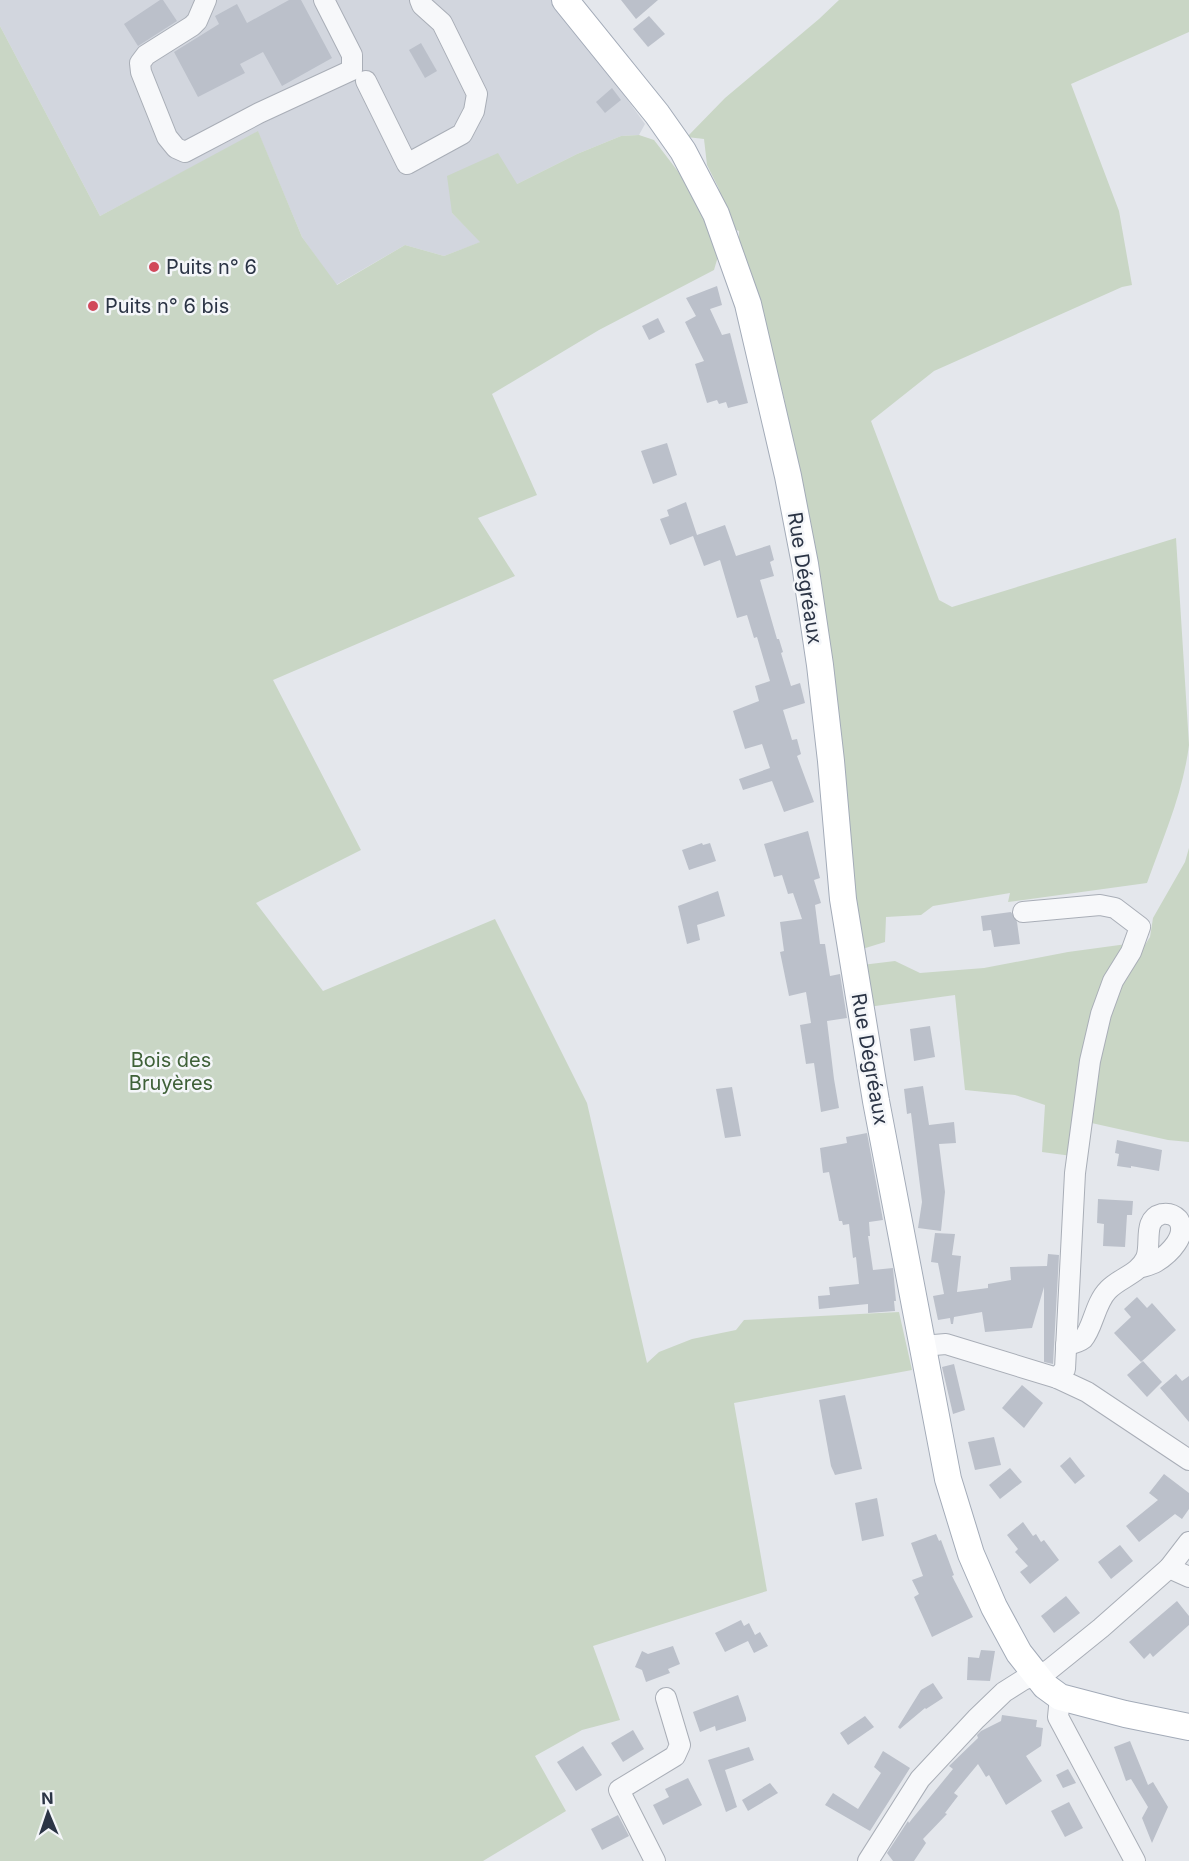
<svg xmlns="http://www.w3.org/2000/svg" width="1189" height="1861" viewBox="0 0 1189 1861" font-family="Inter,sans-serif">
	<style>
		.built { fill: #d2d6de }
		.green { fill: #c9d6c5 }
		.building { fill: #bbc0ca }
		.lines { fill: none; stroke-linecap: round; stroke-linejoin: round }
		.minor-casing { stroke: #a9aeb7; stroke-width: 22 }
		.major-casing { stroke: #a3abb8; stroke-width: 28 }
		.minor { stroke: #f7f8fa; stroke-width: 20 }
		.major { stroke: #fff; stroke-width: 26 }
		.poi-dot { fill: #d1495b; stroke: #f4f6f9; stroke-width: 2 }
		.labels { text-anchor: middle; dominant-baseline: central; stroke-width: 5; stroke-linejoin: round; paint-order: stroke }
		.poi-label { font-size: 20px; fill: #2b3445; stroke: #f4f6f9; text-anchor: start }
		.street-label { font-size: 20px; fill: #2b3445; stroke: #f4f6f9 }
		.park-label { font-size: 20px; fill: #3f6138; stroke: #f4f6f9 }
	</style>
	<rect width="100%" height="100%" fill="#e4e7ec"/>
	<path class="built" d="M0,0H551L611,77L645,124L639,135L621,136L577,154L517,184L452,213L481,242L444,256L405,245L336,285L302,237L258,132L100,216L0,26Z"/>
	<g class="green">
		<path d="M839,0H1189V32L1071,84L1119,211L1132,285L1122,287L934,371L871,421L939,600L952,607L1176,538L1189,745C1183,793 1163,838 1147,883L1008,902L1010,893L933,906L921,915L886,917L885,942L859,950L800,477L784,398L757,294L739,244V231L733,229L718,187L707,165L704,139L687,137L725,98L819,19Z"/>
		<path d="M0,26L100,216L258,131L302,237L337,285L405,245L444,256L480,242L452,213L447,176L498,153L517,184L577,154L621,136L639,135L654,140L696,195L719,253L714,270L599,330L492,394L537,495L478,518L515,576L273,680L361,850L256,903L323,991L495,919L587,1103L647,1363L659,1352L692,1339L736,1330L744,1320L899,1312L912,1370L734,1403L767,1591L593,1646L620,1720L582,1730L535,1756L566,1811L483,1861H0Z"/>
		<path d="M1189,848V1142L1168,1140L1087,1122L1072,1156L1042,1152L1045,1105L1015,1095L965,1090L955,995L868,1007L862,965L895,961L920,973L984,968L1068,952L1127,944L1134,962L1150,937L1153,918L1185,862Z"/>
	</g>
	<g class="building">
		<path d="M160,0H163L177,21L138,46L124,24Z"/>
		<path d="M289,0H301L332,58L282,86L263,52L240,64L245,73L198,97L174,52L219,24L215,16L237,4L247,23Z"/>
		<path d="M621,0H658L636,19Z"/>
		<path d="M649,16L665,34L648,47L633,29Z"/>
		<path d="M421,43L437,71L425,78L409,50Z"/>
		<path d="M612,88L621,100L605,113L596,102Z"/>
		<path d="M717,286L722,305L710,309L722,335L730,333L748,403L728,408L726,402L719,404L717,400L707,403L695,364L704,361L685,322L696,316L686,298Z"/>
		<path d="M658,318L665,332L649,340L642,326Z"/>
		<path d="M667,443L677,475L653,484L641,451Z"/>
		<path d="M686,502L697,535L725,525L736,556L770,545L774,560L770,562L774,576L760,580L777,639H779L783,652L781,653L791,686L800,683L805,703L783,710L792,740L797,739L801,754L797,756L814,802L784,812L772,781L743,790L739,779L770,768L762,744L745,749L733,711L759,701L755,686L770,681L757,637L754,638L747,615L737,618L720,560L704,566L693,536L670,545L660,519L669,516L667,510Z"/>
		<path d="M808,831L820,878L814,880L821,903L815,905L820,944H825L830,976L840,974L847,1018L827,1021L834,1079L839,1108L821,1112L814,1063L806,1064L800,1025L811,1023L806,992L789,996L780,952L784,951L780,922L802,919L793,893L788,894L782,875L774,877L764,844Z"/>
		<path d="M702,843L703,845L710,843L716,861L689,870L682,850Z"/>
		<path d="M718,891L725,916L697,925L700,940L687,944L678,906Z"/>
		<path d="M1011,912L1017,922L1020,944L994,947L991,930L983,931L981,916Z"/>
		<path d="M930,1026L935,1057L914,1061L910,1029Z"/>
		<path d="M923,1086L929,1125L954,1122L956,1143L939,1144L945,1192L941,1231L918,1228L922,1202L911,1113L907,1114L904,1089Z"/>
		<path d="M732,1087L741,1136L725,1138L716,1089Z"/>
		<path d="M867,1133L883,1220L869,1222L870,1236H868L873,1270L893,1268L896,1301H894L895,1311L868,1313V1304L819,1309L818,1296L830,1295L829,1287L859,1284L856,1257L853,1258L849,1224L843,1225L842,1221H839L829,1172L823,1173L820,1148L847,1143L846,1137Z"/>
		<path d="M1117,1140L1162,1150L1159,1171L1131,1166V1168L1117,1166L1119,1154L1115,1153Z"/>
		<path d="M1098,1199L1133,1201L1132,1215H1127L1125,1247L1103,1246L1104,1224L1097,1223Z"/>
		<path d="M935,1233L955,1234L952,1255L961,1256L957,1292L988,1288V1284L1011,1280L1010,1267L1047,1266L1048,1254L1059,1255L1053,1364L1044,1362V1287L1032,1328L985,1332L982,1312L954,1317L953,1324H951L950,1318L938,1320L933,1296L944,1294L938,1263L931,1262Z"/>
		<path d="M1137,1297L1147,1308L1152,1303L1176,1330L1141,1362L1114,1333L1131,1317L1124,1309Z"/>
		<path d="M1143,1361L1162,1382L1147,1397L1127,1375Z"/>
		<path d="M954,1364L965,1410L953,1414L942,1367Z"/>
		<path d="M1176,1374L1182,1381L1189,1376V1422L1160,1388Z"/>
		<path d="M1022,1385L1043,1403L1024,1428L1002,1408Z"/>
		<path d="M845,1395L862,1469L835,1475L831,1466L819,1400Z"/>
		<path d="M994,1437L1001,1465L975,1470L968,1442Z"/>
		<path d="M1070,1457L1085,1476L1075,1484L1060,1466Z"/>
		<path d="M1010,1468L1022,1482L1000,1499L989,1485Z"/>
		<path d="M1164,1474L1189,1493V1509L1182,1519L1175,1514L1139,1542L1126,1526L1158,1500L1149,1493Z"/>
		<path d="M877,1498L884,1536L862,1541L855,1503Z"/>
		<path d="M1023,1522L1033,1536L1036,1534L1041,1542L1044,1540L1059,1560L1030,1584L1020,1572L1028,1566L1015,1552L1018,1549L1007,1535Z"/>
		<path d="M936,1534L939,1541L941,1540L954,1575L952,1576L973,1617L932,1637L914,1597L919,1594L912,1580L923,1576L911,1543Z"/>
		<path d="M1120,1545L1133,1561L1111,1579L1098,1562Z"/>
		<path d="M1066,1596L1080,1613L1054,1633L1041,1616Z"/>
		<path d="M1177,1601L1189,1616V1625L1153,1657L1150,1653L1144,1659L1129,1642Z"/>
		<path d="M741,1620L744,1626L749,1623L755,1635L760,1632L768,1646L754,1653L748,1641L725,1652L715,1633Z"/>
		<path d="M673,1646L680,1664L668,1669L670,1673L646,1682L642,1670L635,1667L642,1651L648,1654Z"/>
		<path d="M981,1650L995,1651L990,1681L967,1680L968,1657L979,1658Z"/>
		<path d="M933,1683L943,1698L926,1709L925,1708L900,1729L898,1727L921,1690Z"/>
		<path d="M738,1695L746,1718V1721L716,1731L715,1726L700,1732L693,1712Z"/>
		<path d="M1002,1715L1037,1720L1036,1727L1043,1728L1041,1746L1026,1756L1042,1781L1006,1805L989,1775L986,1777L978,1764L954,1793L958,1796L945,1813L947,1814L923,1839L926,1843L914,1861H893L887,1853L908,1821L909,1823L912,1819L953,1769L949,1766L978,1738L977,1735L981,1731L1001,1721Z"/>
		<path d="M865,1716L874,1727L848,1745L840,1733Z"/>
		<path d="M633,1730L644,1749L623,1762L611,1743Z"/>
		<path d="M1130,1741L1148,1785L1153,1782L1168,1807L1152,1843L1142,1818L1148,1807L1131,1779L1126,1781L1114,1747Z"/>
		<path d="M583,1746L602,1775L576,1791L557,1762Z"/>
		<path d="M749,1747L754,1760L725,1770L737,1807L726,1812L708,1760Z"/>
		<path d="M883,1751L910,1768L870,1831L825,1805L833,1793L858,1809L881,1773L874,1767Z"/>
		<path d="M1068,1769L1076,1783L1063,1788L1056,1775Z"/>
		<path d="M688,1778L702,1805L663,1825L653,1805L669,1797L665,1789Z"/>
		<path d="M770,1783L778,1793L748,1811L742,1800Z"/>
		<path d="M1069,1802L1083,1828L1065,1837L1051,1811Z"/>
		<path d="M618,1815L629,1836L602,1850L591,1829Z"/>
	</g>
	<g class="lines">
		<g class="minor-casing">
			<g id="minor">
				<path d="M206,0L197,21L192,26L146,55L140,63L141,72L167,137L176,148L185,152L259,113L352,70V55L324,0"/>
				<path d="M366,81L407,164L462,134L474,111L477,94L442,23L422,5L420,0"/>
				<path d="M1023,912L1100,905L1115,908L1140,927L1131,952L1113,981L1101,1014L1090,1061L1075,1173L1065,1369L1057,1378"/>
				<path d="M1066,1345C1071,1344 1078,1343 1083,1339C1093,1328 1095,1303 1108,1290C1119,1278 1139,1274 1146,1258C1152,1244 1142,1219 1162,1214C1168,1213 1174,1215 1178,1219C1189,1235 1169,1254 1156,1262C1151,1265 1145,1266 1139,1268"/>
				<path d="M922,1346L946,1344L1057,1378L1087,1392L1189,1460"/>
				<path d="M1169,1568L1189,1577"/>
				<path d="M1060,1697L1058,1717L1135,1861"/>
				<path d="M655,1861L619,1790L675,1756L680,1745L666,1698"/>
				<path d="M868,1861L920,1779L976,1719L1004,1692L1023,1680L1049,1670L1101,1628L1169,1568L1189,1542"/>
			</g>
		</g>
		<g class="major-casing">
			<path id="major" d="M565,0L657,114L683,151L716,214L748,304L788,476L805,564L820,665L831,761L843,899L876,1101L948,1479L971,1554L994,1607L1019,1653L1045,1686L1060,1697L1125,1714L1189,1727"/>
		</g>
		<use href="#minor" class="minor"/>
		<use href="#major" class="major"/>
	</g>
	<g class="poi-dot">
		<circle cx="154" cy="267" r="6"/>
		<circle cx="93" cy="306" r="6"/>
	</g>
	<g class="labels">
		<g class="poi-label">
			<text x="166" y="267">Puits n° 6</text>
			<text x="105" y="306">Puits n° 6 bis</text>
		</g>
		<g class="street-label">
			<text transform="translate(805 578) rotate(81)">Rue Dégréaux</text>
			<text transform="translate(870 1059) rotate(80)">Rue Dégréaux</text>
		</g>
		<g class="park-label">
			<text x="171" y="1060">Bois des<tspan x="171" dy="23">Bruyères</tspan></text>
		</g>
	</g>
	<g transform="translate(48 1813) rotate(358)" stroke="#f4f6f9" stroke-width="4.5" paint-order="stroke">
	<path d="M0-4.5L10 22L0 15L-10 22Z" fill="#2b3445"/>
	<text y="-9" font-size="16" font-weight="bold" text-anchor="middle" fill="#2b3445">N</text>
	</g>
</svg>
